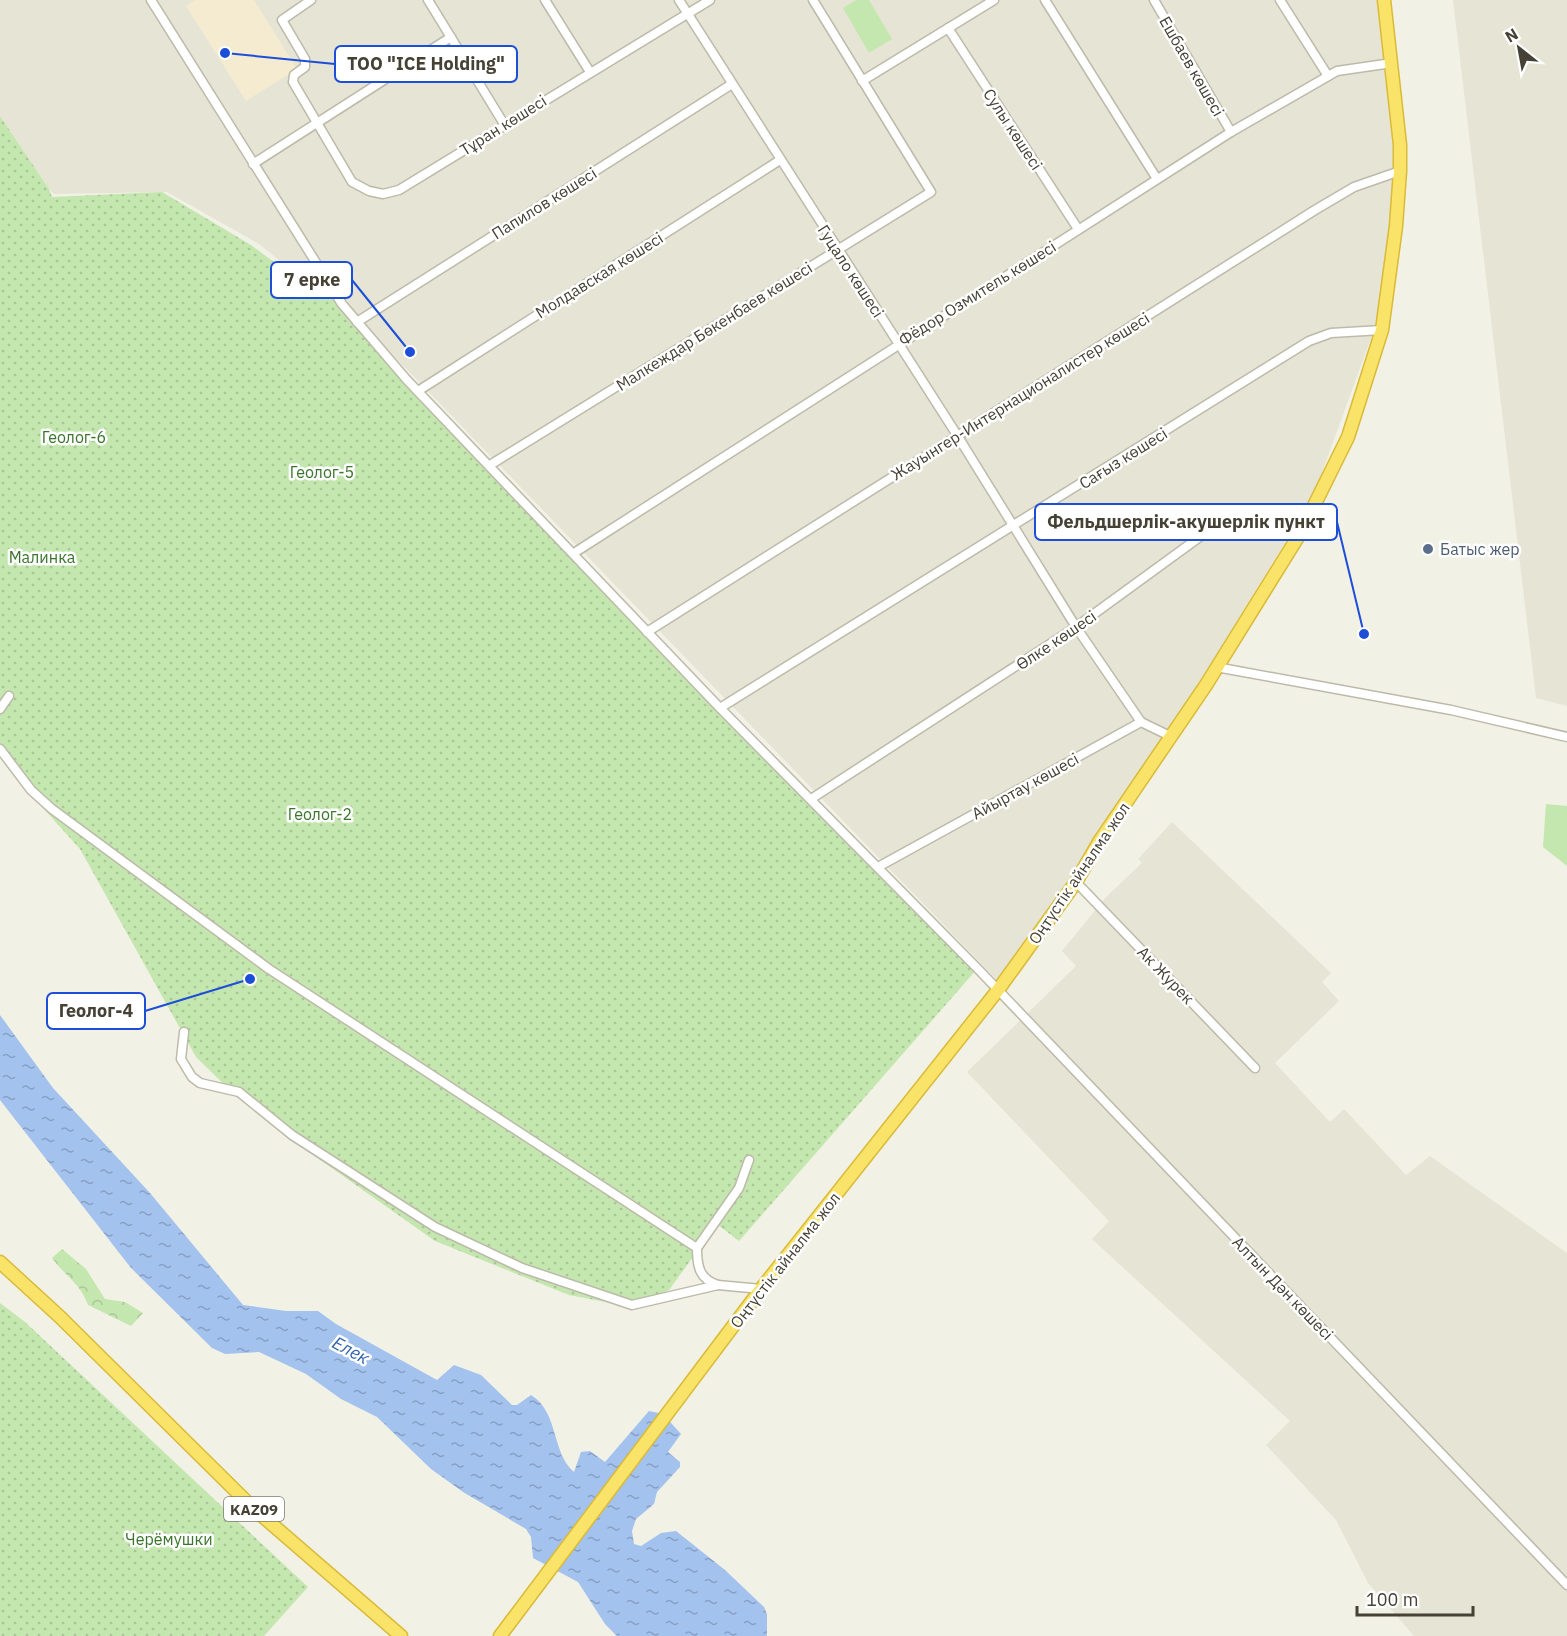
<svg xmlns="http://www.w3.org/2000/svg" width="1567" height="1636" viewBox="0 0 1567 1636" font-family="'IBM Plex Sans',sans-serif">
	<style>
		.residential { fill: #e6e4d4 }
		.commercial { fill: #f4ebd1 }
		.grass { fill: #c4e6af }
		.forest { fill: url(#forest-crowns) }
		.garden { fill: url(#garden-dots) }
		.water { fill: url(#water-ripples) }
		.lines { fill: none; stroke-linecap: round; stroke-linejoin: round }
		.minor-casing { stroke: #bdbaa9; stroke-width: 11 }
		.highway-casing { stroke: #d9ba39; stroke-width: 15 }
		.minor { stroke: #fff; stroke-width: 8 }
		.highway { stroke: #fae369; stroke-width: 12 }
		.service-dot { fill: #5c6f8a; stroke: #fff; stroke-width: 2 }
		.labels { text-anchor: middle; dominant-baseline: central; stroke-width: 5; stroke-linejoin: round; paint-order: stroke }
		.shield { fill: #fff; stroke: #7d7a72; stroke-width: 1.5 }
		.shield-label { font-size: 15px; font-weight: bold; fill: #454135 }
		.street-label { font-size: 16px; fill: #454135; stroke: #fff }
		.park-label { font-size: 16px; fill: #39752a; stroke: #fff }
		.service-label { font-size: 16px; fill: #4e5e75; stroke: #fff; text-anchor: start }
		.water-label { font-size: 18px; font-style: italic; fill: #3163ae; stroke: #fff }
		.leader { fill: none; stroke: #1d4ed8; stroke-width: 2 }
		.callout-dot { fill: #1d4ed8; stroke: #fff; stroke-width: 2 }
		.callout { fill: #fff; stroke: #1d4ed8; stroke-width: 2 }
		.callout-label { font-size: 18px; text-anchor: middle; font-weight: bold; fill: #454135 }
	</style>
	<defs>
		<pattern id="forest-crowns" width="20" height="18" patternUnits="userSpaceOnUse" patternTransform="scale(1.5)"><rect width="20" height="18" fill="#c4e6af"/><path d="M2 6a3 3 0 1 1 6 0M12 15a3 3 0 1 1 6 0" fill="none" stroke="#aac697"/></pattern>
		<pattern id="garden-dots" width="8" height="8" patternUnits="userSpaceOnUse" patternTransform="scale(1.5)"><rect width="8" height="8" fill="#c4e6af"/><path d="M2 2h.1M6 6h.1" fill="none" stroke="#aac697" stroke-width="1.8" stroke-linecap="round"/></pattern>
		<pattern id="water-ripples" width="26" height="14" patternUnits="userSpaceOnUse" patternTransform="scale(1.5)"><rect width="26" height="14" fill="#a3c2ee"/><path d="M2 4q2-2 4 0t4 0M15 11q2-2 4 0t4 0" fill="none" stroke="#879fc2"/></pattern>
	</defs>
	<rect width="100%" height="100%" fill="#f2f1e6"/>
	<g class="residential">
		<path d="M0,0H1386L1405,153L1375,327L1313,497L1154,756L998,981L360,321L328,274L320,278L303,279L259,244L167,192L54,194L49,189L0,116Z"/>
		<path d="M1453,0H1567V706L1536,698Z"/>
		<path d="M1172,822L1331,973L1322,982L1339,1001L1275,1063L1330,1122L1344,1109L1406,1175L1430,1156L1567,1253V1636H1414L1368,1583L1336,1520L1266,1445L1290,1421L1092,1239L1109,1221L967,1072L1076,966L1062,951L1106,897L1142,863L1138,859Z"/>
	</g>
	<path class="commercial" d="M195,0H254L297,69L246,101L186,6Z"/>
	<g class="grass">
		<path d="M856,0H869L892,39L869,53L843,8Z"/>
		<path d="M1546,804L1567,806V866L1543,847Z"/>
	</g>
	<path class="forest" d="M62,1249L86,1269L105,1299L125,1302L143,1313L131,1326L88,1305C81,1284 65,1276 52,1258Z"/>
	<g class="garden">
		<path d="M0,116L49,189L52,197L162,192L251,245L301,282L310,286L324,282L349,318L977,969L739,1241L717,1224L669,1290L632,1307L569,1295L435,1241L302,1147L237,1097L196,1057L80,849L25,788L0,752Z"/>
		<path d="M0,1303L25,1322L308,1587L264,1636H0Z"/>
	</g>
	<path class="water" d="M0,1015L53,1088L150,1193L243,1305L286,1311H318L336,1324L437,1380L454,1365L481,1375L512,1405H517L531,1395C559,1412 551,1452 574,1472L581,1452L590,1451L605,1462L649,1411L663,1414L681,1434L668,1452L680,1462V1467L657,1492L654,1504L636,1519L632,1531L634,1544L641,1546L661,1533L676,1531L725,1570L764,1607L767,1614V1636H617L605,1624L578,1582L533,1558L531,1537L526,1529L463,1492L431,1469L377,1417L341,1399L306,1374L259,1352L225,1354L212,1348L131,1268L0,1100Z"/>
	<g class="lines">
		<g class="minor-casing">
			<g id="minor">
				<path d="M151,0L342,304L407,380L720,708L978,969L1567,1585"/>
				<path d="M311,0L282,20L305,59V67L294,75L293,82L352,182L369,191L383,194L399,190L710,0"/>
				<path d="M428,0L504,124"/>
				<path d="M545,0L590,72"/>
				<path d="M679,0L957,435L1076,627L1141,722"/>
				<path d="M1045,0L1157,179"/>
				<path d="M1154,0L1231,132"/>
				<path d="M1280,0L1328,76"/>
				<path d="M948,28L1078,229"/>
				<path d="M862,81L994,0"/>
				<path d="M253,164L451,37"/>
				<path d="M357,322L732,84"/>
				<path d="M418,391L780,160"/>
				<path d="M490,465L931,192L813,0"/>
				<path d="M574,553L1231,132L1337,71L1392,63"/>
				<path d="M647,632L1315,210L1354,187L1400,171"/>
				<path d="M1216,667L1451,710L1567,737"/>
				<path d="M720,708L1309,341L1331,333L1382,330"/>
				<path d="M0,709L9,696"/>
				<path d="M0,749L31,790L52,809L269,969L697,1248L739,1188L749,1160"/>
				<path d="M811,799L1076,627L1212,528L1247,514L1271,511L1285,516L1301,532"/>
				<path d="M878,867L1141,722L1172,737"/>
				<path d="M1076,882L1255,1068"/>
				<path d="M184,1032L181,1059L192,1077L200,1083L239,1092L292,1135L435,1227L522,1268L632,1305L718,1285L761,1289"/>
				<path d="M697,1248C697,1266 699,1279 718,1285"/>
			</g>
		</g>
		<g class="highway-casing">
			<g id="highway">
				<path d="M0,1262L60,1317L252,1507L401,1636"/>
				<path d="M500,1636L761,1289L998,990L1076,882L1099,842L1206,685L1301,532L1348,437L1382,330L1396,226L1400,171V145L1384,0"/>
			</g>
		</g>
		<use href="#minor" class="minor"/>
		<use href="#highway" class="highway"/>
	</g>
	<circle class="service-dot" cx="1428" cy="549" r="6"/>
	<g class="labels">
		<rect class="shield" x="224" y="1497" width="60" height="24" rx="4.5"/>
		<g class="shield-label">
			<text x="254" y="1509">KAZ09</text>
		</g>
		<g class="street-label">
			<text transform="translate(1192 66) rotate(60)">Ешбаев көшесі</text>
			<text transform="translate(503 125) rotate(-32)">Тұран көшесі</text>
			<text transform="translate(1013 129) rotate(57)">Сулы көшесі</text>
			<text transform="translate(544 203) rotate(-32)">Папилов көшесі</text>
			<text transform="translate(851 271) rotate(57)">Гуцало көшесі</text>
			<text transform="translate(599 275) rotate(-32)">Молдавская көшесі</text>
			<text transform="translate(977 293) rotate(-32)">Фёдор Озмитель көшесі</text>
			<text transform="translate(714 326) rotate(-32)">Малкеждар Бөкенбаев көшесі</text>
			<text transform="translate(1020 396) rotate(-32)">Жауынгер-Интернационалистер көшесі</text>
			<text transform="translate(1123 458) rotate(-32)">Сағыз көшесі</text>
			<text transform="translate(1056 640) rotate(-34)">Өлке көшесі</text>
			<text transform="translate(1025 786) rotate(-29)">Айыртау көшесі</text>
			<text transform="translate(1079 873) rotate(-56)">Оңтүстік айналма жол</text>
			<text transform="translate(1166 975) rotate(46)">Ак Журек</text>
			<text transform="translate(785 1260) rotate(-52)">Оңтүстік айналма жол</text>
			<text transform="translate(1283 1288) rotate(46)">Алтын Дән көшесі</text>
		</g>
		<g class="park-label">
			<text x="74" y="437">Геолог-6</text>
			<text x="322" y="472">Геолог-5</text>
			<text x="42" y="557">Малинка</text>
			<text x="320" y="814">Геолог-2</text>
			<text x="169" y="1539">Черёмушки</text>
		</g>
		<g class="service-label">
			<text x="1440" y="549">Батыс жер</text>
		</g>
		<g class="water-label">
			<text transform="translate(351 1350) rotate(28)">Елек</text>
		</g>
	</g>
	<path class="leader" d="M225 53L335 64M410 352L352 280M1364 634L1337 522M250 979L145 1011"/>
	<g class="callout-dot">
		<circle cx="225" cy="53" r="6"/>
		<circle cx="410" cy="352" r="6"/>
		<circle cx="1364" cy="634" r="6"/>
		<circle cx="250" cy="979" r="6"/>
	</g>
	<g class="callout">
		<rect x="335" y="46" width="182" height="36" rx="6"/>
		<rect x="271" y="262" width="81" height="36" rx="6"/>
		<rect x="1035" y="504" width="302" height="36" rx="6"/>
		<rect x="47" y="993" width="98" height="36" rx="6"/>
	</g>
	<g class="callout-label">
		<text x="426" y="70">ТОО "ICE Holding"</text>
		<text x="312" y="286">7 ерке</text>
		<text x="1186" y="528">Фельдшерлік-акушерлік пункт</text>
		<text x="96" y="1017">Геолог-4</text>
	</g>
	<g transform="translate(1519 48) rotate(329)" stroke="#ffffff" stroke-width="4.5" paint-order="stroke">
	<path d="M0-4.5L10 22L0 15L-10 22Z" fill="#454135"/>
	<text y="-9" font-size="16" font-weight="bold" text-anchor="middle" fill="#454135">N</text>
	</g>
	<path d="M1357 1606v9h116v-9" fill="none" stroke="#454135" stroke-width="3"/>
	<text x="1366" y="1606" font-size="18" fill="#454135" stroke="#ffffff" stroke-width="4.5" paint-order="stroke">100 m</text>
</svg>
